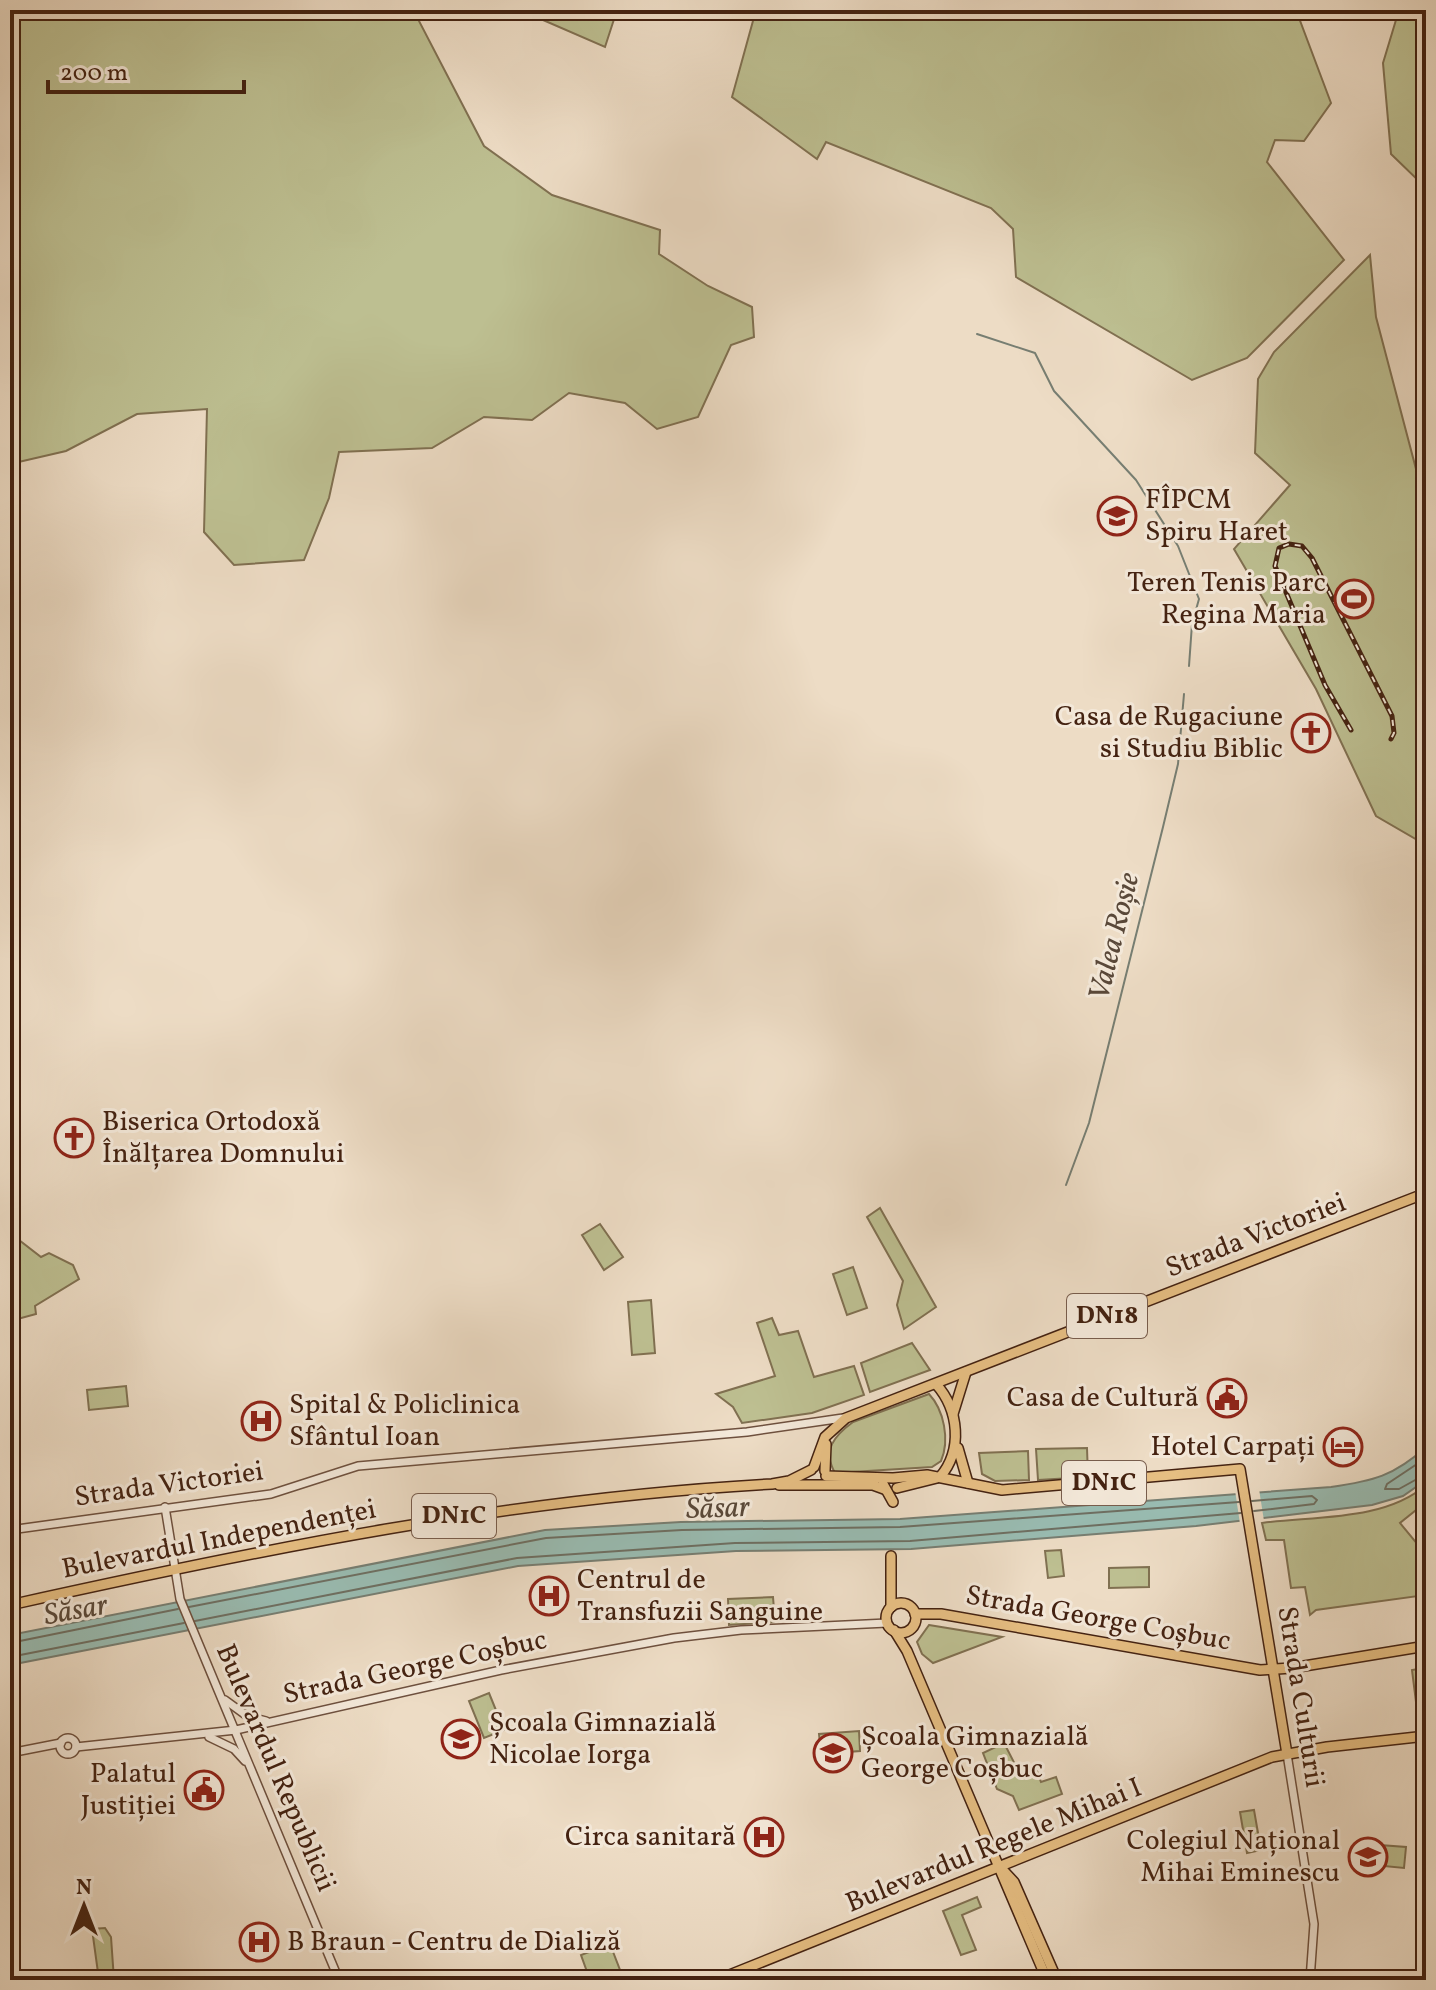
<svg xmlns="http://www.w3.org/2000/svg" width="1436" height="1990" viewBox="0 0 1436 1990" font-family="Vollkorn,serif">
	<style>
		.green { fill: #bdbf91; stroke: #807051; stroke-width: 2 }
		.water { fill: #99bcb2; stroke: #777e72; stroke-width: 2 }
		.pier { fill: #eddcc5 }
		.lines { fill: none; stroke-linecap: round; stroke-linejoin: round }
		.shore { stroke: #6e6f62; stroke-width: 2 }
		.stream { stroke: #777e72; stroke-width: 2 }
		.minor-casing { stroke: #6e503e; stroke-width: 10 }
		.major-casing { stroke: #421; stroke-width: 12 }
		.minor { stroke: #f3e8d9; stroke-width: 7 }
		.major { stroke: #e6be82; stroke-width: 9 }
		.rail-casing { stroke: #421; stroke-width: 5 }
		.rail { stroke: #f3e8d9; stroke-width: 2; stroke-dasharray: 6; stroke-linecap: butt }
		.labels { text-anchor: middle; dominant-baseline: central; stroke-width: 6; stroke-linejoin: round; paint-order: stroke }
		.shield { fill: #f3e8d9; stroke: #785d4d; stroke-width: 2 }
		.shield-label { font-size: 26px; font-weight: bold; fill: #421 }
		.poi-label { font-size: 28px; fill: #421; stroke: #f3e8d9; text-anchor: start }
		.street-label { font-size: 28px; fill: #421; stroke: #f3e8d9 }
		.water-label { font-size: 30px; font-style: italic; fill: #594839; stroke: #f3e8d9 }
	</style>
	<rect width="100%" height="100%" fill="#eddcc5"/>
	<filter id="stains"><feTurbulence type="fractalNoise" baseFrequency=".0025" numOctaves="4"/><feColorMatrix values="0 0 0 0 .2 0 0 0 0 .09 0 0 0 0 .02 0 0 0 .5 -.17"/></filter>
	<radialGradient id="worn" r=".72"><stop offset=".6" stop-color="#630" stop-opacity="0"/><stop offset="1" stop-color="#630" stop-opacity=".3"/></radialGradient>
	<g class="green">
		<path d="M10,10H408L418,19L484,146L552,195L660,230L659,254L708,286L752,307L754,337L731,345L698,417L657,429L625,403L569,393L532,420L484,417L432,448L339,452L329,498L304,560L234,565L204,532L207,409L137,414L66,451L10,464Z"/>
		<path d="M520,10H617L605,47Z"/>
		<path d="M756,10H1296L1331,103L1304,141L1275,140L1267,162L1344,260L1247,358L1192,380L1016,277L1013,229L991,208L826,142L817,159L732,97Z"/>
		<path d="M1399,10H1426V188L1391,154L1383,63Z"/>
		<path d="M1370,255L1376,317L1426,507V845L1376,816L1316,689L1234,549L1290,485L1255,453L1258,379L1274,352Z"/>
		<path d="M880,1208L936,1307L904,1329L897,1305L903,1281L867,1217Z"/>
		<path d="M600,1224L623,1257L604,1270L582,1235Z"/>
		<path d="M10,1233L41,1257L49,1253L73,1265L79,1279L35,1306L36,1314L14,1320Z"/>
		<path d="M853,1267L867,1308L847,1315L833,1274Z"/>
		<path d="M651,1300L655,1353L632,1355L628,1302Z"/>
		<path d="M772,1318L779,1335L798,1331L814,1377L854,1366L864,1395L812,1413L742,1423L733,1407L716,1394L775,1376L757,1323Z"/>
		<path d="M912,1343L930,1370L870,1392L861,1363Z"/>
		<path d="M126,1386L128,1406L89,1410L87,1390Z"/>
		<path d="M929,1394C944,1410 950,1440 941,1461L932,1467L835,1473C822,1450 834,1436 853,1422Z"/>
		<path d="M1087,1448L1088,1477L1038,1480L1036,1449Z"/>
		<path d="M1028,1451L1029,1480L995,1481L982,1474L979,1453Z"/>
		<path d="M1426,1485V1502L1400,1523L1423,1551L1426,1549V1595L1316,1610L1310,1615L1305,1587L1291,1588L1284,1540H1266L1262,1523C1315,1516 1385,1521 1426,1485Z"/>
		<path d="M1061,1550L1064,1576L1048,1578L1045,1551Z"/>
		<path d="M1149,1567V1587L1109,1588V1568Z"/>
		<path d="M773,1597L775,1622L729,1625L728,1599Z"/>
		<path d="M929,1625L1002,1637L933,1663L922,1654L917,1642Z"/>
		<path d="M1424,1668L1426,1709L1417,1710L1412,1670Z"/>
		<path d="M489,1693L504,1730L484,1738L469,1701Z"/>
		<path d="M859,1731L860,1751L821,1754L819,1734Z"/>
		<path d="M1004,1743L1021,1776L1037,1771L1041,1782L1056,1777L1062,1794L1019,1810L1013,1796L997,1789L983,1753Z"/>
		<path d="M1254,1810L1261,1850L1247,1853L1240,1812Z"/>
		<path d="M1366,1844L1406,1847L1404,1868L1364,1864Z"/>
		<path d="M977,1897L981,1907L962,1915L976,1950L961,1955L943,1911Z"/>
		<path d="M105,1928L111,1937L114,1980H99L92,1929Z"/>
		<path d="M610,1944L620,1970L590,1980L581,1955Z"/>
	</g>
	<path class="water" d="M1426,1447V1480L1403,1496L1372,1505L1196,1526L911,1549L736,1551L518,1566L10,1665V1635L545,1530L681,1522L900,1519L1331,1487C1373,1481 1394,1476 1426,1447Z"/>
	<path class="pier" d="M1259,1489L1264,1521L1240,1524L1235,1490Z"/>
	<g class="lines">
		<g class="shore">
			<path d="M1426,1458L1387,1484L1385,1489H1399L1426,1474"/>
			<path d="M1252,1501L1312,1496L1317,1500L1314,1504L1254,1511"/>
			<path d="M189,1607L546,1538L682,1530L900,1527L1239,1502"/>
			<path d="M195,1621L517,1558L735,1543L910,1541L1241,1513"/>
			<path d="M10,1643L178,1609"/>
			<path d="M10,1657L184,1623"/>
		</g>
		<g class="stream">
			<path d="M977,334L1035,353L1054,391L1136,480L1178,546L1199,599L1192,624L1189,666"/>
			<path d="M1066,1185L1089,1123L1163,827L1178,764L1184,694"/>
		</g>
		<g class="minor-casing">
			<g id="minor">
				<path d="M165,1507L180,1599L339,1980"/>
				<path d="M10,1530L271,1494L358,1466L747,1432L843,1418"/>
				<path d="M225,1700L247,1716L266,1721"/>
				<path d="M209,1737L234,1749L245,1761"/>
				<circle cx="68" cy="1746" r="8"/>
				<path d="M76,1747L236,1730L501,1670L674,1638L741,1630L887,1623"/>
				<path d="M10,1753L61,1743"/>
				<path d="M1287,1754L1314,1924L1310,1980"/>
			</g>
		</g>
		<g class="major-casing">
			<g id="major">
				<path d="M936,1384C959,1410 963,1450 940,1477"/>
				<path d="M953,1414L966,1372"/>
				<path d="M958,1448L968,1483"/>
				<path d="M814,1467L825,1437L846,1418L1426,1193"/>
				<path d="M825,1471L826,1444"/>
				<path d="M826,1476L893,1478L927,1475L1002,1490L1240,1469L1287,1754"/>
				<path d="M883,1484L893,1502"/>
				<path d="M779,1485H873L884,1489"/>
				<path d="M897,1488L937,1478"/>
				<circle cx="901" cy="1618" r="15"/>
				<path d="M10,1605C262,1549 514,1498 772,1484L789,1481L811,1470"/>
				<path d="M891,1607V1556"/>
				<path d="M915,1614H941L1260,1670L1292,1668L1426,1646"/>
				<path d="M894,1630L907,1651L1047,1980"/>
				<path d="M1001,1868L1014,1882L1057,1980"/>
				<path d="M717,1980L1272,1757L1327,1747L1426,1736"/>
			</g>
		</g>
		<use href="#minor" class="minor"/>
		<use href="#major" class="major"/>
		<g class="rail-casing">
			<path id="rail" d="M1351,730L1325,685L1275,566L1279,548L1289,544L1302,546L1312,558L1392,716L1394,733L1391,739"/>
		</g>
		<use href="#rail" class="rail"/>
	</g>
	<defs>
		<g id="school-ring" transform="scale(2)"><circle r="9.5" fill="#f3e8d9" stroke="#8f2418" stroke-width="1.5"/><path d="M0-5L7-2L0 1L-7-2ZM-4 1L0 2.5L4 1V4Q0 6-4 4Z" fill="#8f2418"/></g>
		<g id="stadium-ring" transform="scale(2)"><circle r="9.5" fill="#f3e8d9" stroke="#8f2418" stroke-width="1.5"/><path d="M0-5a6.5 5 0 1 0 0 10a6.5 5 0 1 0 0-10ZM-3.5-1.8h7v3.6h-7Z" fill="#8f2418"/></g>
		<g id="church-ring" transform="scale(2)"><circle r="9.5" fill="#f3e8d9" stroke="#8f2418" stroke-width="1.5"/><path d="M-1.2-6h2.4v3.5h3.3v2.4h-3.3V6h-2.4V-.1h-3.3v-2.4h3.3Z" fill="#8f2418"/></g>
		<g id="civic-ring" transform="scale(2)"><circle r="9.5" fill="#f3e8d9" stroke="#8f2418" stroke-width="1.5"/><path d="M-.6-6.5H3V-4.5H.6V-3L4-1V1h2V6H-6V1h2V-1L-.6-3ZM-1.2 2.5V6h2.4V2.5Z" fill="#8f2418"/></g>
		<g id="hospital-ring" transform="scale(2)"><circle r="9.5" fill="#f3e8d9" stroke="#8f2418" stroke-width="1.5"/><path d="M-5-5h3v3.5h4V-5h3V5h-3V1.5h-4V5h-3Z" fill="#8f2418"/></g>
		<g id="hotel-ring" transform="scale(2)"><circle r="9.5" fill="#f3e8d9" stroke="#8f2418" stroke-width="1.5"/><path d="M-6-4.5h1.5V1H6V5H4.5V3h-9V5H-6ZM-4 0a1.8 1.8 0 1 1 3.6 0ZM.5 0V-2.5h3Q6-2.5 6 0Z" fill="#8f2418"/></g>
		<g id="university-ring" transform="scale(2)"><circle r="9.5" fill="#f3e8d9" stroke="#8f2418" stroke-width="1.5"/><path d="M0-5L7-2L0 1L-7-2ZM-4 1L0 2.5L4 1V4Q0 6-4 4Z" fill="#8f2418"/></g>
	</defs>
	<g fill-rule="evenodd">
		<use href="#school-ring" x="1117" y="516"/>
		<use href="#stadium-ring" x="1354" y="599"/>
		<use href="#church-ring" x="1311" y="733"/>
		<use href="#church-ring" x="74" y="1138"/>
		<use href="#civic-ring" x="1227" y="1398"/>
		<use href="#hospital-ring" x="261" y="1421"/>
		<use href="#hotel-ring" x="1343" y="1447"/>
		<use href="#hospital-ring" x="549" y="1596"/>
		<use href="#school-ring" x="461" y="1739"/>
		<use href="#school-ring" x="833" y="1753"/>
		<use href="#civic-ring" x="204" y="1790"/>
		<use href="#hospital-ring" x="764" y="1837"/>
		<use href="#university-ring" x="1368" y="1857"/>
		<use href="#hospital-ring" x="259" y="1942"/>
	</g>
	<g class="labels">
		<g class="shield">
			<rect x="1067" y="1294" width="80" height="44" rx="6"/>
			<rect x="1062" y="1461" width="84" height="44" rx="6"/>
			<rect x="412" y="1494" width="84" height="44" rx="6"/>
		</g>
		<g class="shield-label">
			<text x="1107" y="1316">DN18</text>
			<text x="1104" y="1483">DN1C</text>
			<text x="454" y="1516">DN1C</text>
		</g>
		<g class="poi-label">
			<text x="1145" y="500">FÎPCM<tspan x="1145" dy="32">Spiru Haret</tspan></text>
			<text x="1326" y="583" text-anchor="end">Teren Tenis Parc<tspan x="1326" dy="32">Regina Maria</tspan></text>
			<text x="1283" y="717" text-anchor="end">Casa de Rugaciune<tspan x="1283" dy="32">si Studiu Biblic</tspan></text>
			<text x="102" y="1122">Biserica Ortodoxă<tspan x="102" dy="32">Înălțarea Domnului</tspan></text>
			<text x="1199" y="1398" text-anchor="end">Casa de Cultură</text>
			<text x="289" y="1405">Spital &amp; Policlinica<tspan x="289" dy="32">Sfântul Ioan</tspan></text>
			<text x="1315" y="1447" text-anchor="end">Hotel Carpați</text>
			<text x="577" y="1580">Centrul de<tspan x="577" dy="32">Transfuzii Sanguine</tspan></text>
			<text x="489" y="1723">Școala Gimnazială<tspan x="489" dy="32">Nicolae Iorga</tspan></text>
			<text x="861" y="1737">Școala Gimnazială<tspan x="861" dy="32">George Coșbuc</tspan></text>
			<text x="176" y="1774" text-anchor="end">Palatul<tspan x="176" dy="32">Justiției</tspan></text>
			<text x="736" y="1837" text-anchor="end">Circa sanitară</text>
			<text x="1340" y="1841" text-anchor="end">Colegiul Național<tspan x="1340" dy="32">Mihai Eminescu</tspan></text>
			<text x="287" y="1942">B Braun - Centru de Dializă</text>
		</g>
		<g class="street-label">
			<text transform="translate(1256 1236) rotate(-21)">Strada Victoriei</text>
			<text transform="translate(169 1485) rotate(-8)">Strada Victoriei</text>
			<text transform="translate(219 1540) rotate(-11)">Bulevardul Independenței</text>
			<text transform="translate(1098 1619) rotate(10)">Strada George Coșbuc</text>
			<text transform="translate(415 1668) rotate(-12)">Strada George Coșbuc</text>
			<text transform="translate(1300 1697) rotate(81)">Strada Culturii</text>
			<text transform="translate(275 1768) rotate(67)">Bulevardul Republicii</text>
			<text transform="translate(994 1846) rotate(-22)">Bulevardul Regele Mihai I</text>
		</g>
		<g class="water-label">
			<text transform="translate(1115 937) rotate(-76)">Valea Roșie</text>
			<text transform="translate(718 1509) rotate(-2)">Săsar</text>
			<text transform="translate(76 1611) rotate(-10)">Săsar</text>
		</g>
	</g>
	<rect width="1436" height="1990" fill="none" stroke="#eddcc5" stroke-width="40"/>
	<rect x="12" y="12" width="1412" height="1966" fill="none" stroke="#421" stroke-width="4"/>
	<rect x="20" y="20" width="1396" height="1950" fill="none" stroke="#421" stroke-width="2"/>
	<g transform="translate(84 1906)" stroke="#f3e8d9" stroke-width="6" paint-order="stroke">
	<path d="M0-6L14 30L0 20L-14 30Z" fill="#442211"/>
	<text y="-12" font-size="22" font-weight="bold" text-anchor="middle" fill="#442211">N</text>
	</g>
	<path d="M48 80v12h196v-12" fill="none" stroke="#442211" stroke-width="4"/>
	<text x="60" y="80" font-size="24" fill="#442211" stroke="#f3e8d9" stroke-width="6" paint-order="stroke">200 m</text>
	<rect width="100%" height="100%" filter="url(#stains)"/>
	<rect width="100%" height="100%" fill="url(#worn)"/>
</svg>
